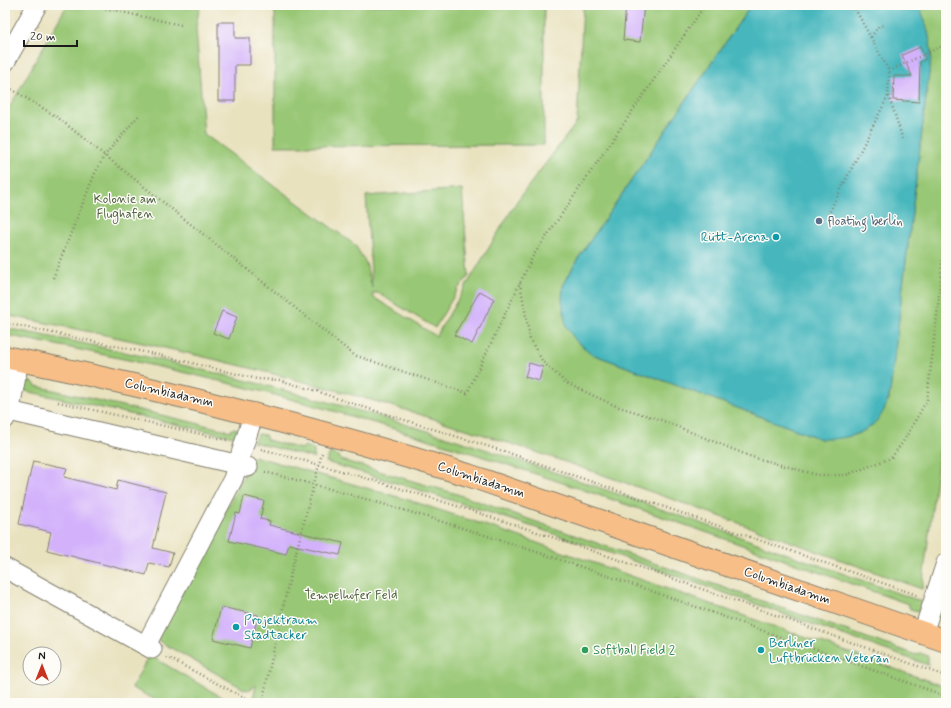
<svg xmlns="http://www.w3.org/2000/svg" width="951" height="708" viewBox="0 0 951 708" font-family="Mynerve,sans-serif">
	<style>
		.green { fill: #98c775; stroke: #5a7248 }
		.water { fill: #47b7bd; stroke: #326a6c }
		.building { fill: #d3b2fb }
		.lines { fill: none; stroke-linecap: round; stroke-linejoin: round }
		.minor-casing { stroke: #827f6e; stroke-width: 21 }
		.major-casing { stroke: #827f6e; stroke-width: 24 }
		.path { stroke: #827f6e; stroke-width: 2.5; stroke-dasharray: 1 3; stroke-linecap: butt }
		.minor { stroke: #fff; stroke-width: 19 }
		.major { stroke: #f7be87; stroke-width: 22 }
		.service-dot { fill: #5c6f8a; stroke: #fdfcf7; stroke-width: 1.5 }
		.culture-dot { fill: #0f9aa8; stroke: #fdfcf7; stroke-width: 1.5 }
		.leisure-dot { fill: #2e9e5b; stroke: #fdfcf7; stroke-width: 1.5 }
		.labels { text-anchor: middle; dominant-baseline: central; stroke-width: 3; stroke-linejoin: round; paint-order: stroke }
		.park-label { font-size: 13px; fill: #4e6040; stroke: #fdfcf7 }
		.service-label { font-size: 13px; fill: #4e5e75; stroke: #fdfcf7; text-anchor: start }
		.culture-label { font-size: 13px; fill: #0d838f; stroke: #fdfcf7; text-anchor: start }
		.street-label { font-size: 13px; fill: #1c1c1c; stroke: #fdfcf7 }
		.leisure-label { font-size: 13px; fill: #27864d; stroke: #fdfcf7; text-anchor: start }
	</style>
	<rect width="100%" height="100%" fill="#fdfcf7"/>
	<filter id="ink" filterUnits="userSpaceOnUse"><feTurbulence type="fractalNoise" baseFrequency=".025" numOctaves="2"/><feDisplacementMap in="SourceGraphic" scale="8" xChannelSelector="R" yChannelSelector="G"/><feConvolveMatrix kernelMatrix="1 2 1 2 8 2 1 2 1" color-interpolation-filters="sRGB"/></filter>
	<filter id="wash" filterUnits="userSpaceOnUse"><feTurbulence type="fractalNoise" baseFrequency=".012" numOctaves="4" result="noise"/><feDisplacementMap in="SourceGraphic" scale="16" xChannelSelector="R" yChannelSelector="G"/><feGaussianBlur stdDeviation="0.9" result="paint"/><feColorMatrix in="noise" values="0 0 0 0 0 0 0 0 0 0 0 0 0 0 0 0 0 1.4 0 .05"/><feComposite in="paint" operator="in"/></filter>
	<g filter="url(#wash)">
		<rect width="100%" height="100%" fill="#e9e2bf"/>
		<g class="green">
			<path d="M67,5H200L196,27L204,134L355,245L366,263L372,288L366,196L462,189L469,276L458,289L435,328L378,293H373V297L436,336L517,201L577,122L583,5H751L577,260L563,286L575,340L592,354L821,439L889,400L931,57C931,38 926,23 919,5H946V399L922,589C753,529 584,465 412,412C278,372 142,341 5,315V115Z"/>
			<path d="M275,5H544V145L275,146Z"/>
			<path d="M5,328C160,357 313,394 463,442C618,492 770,548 923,602L918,611L910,609L908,604C722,538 536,470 347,415C234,382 120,357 5,335Z"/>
			<path d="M26,381L33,382L36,386L230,431L234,428L238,429V438L21,390Z"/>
			<path d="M258,434L265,435L267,440L301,449L305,446L314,449V458L253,442Z"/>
			<path d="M330,453L339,456L341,460L457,494L916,655L920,653L928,656V665C728,595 530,521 326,462Z"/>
			<path d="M254,456L412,501L509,533L946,687V703H252L256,685L249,690L244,689L157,640Z"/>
			<path d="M939,608L946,610V621L937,618Z"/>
			<path d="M149,655L232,703H162L132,688Z"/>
		</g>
		<path class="water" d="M751,5H919C926,23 931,38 931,57L890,392C883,429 855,440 821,439L592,354L575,340L566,326L562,300L563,286L577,260Z"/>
		<g id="blocks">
			<g class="building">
				<path d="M626,5H644L640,42L623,40Z"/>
				<path d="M218,22H235V38H250V65H235V101H218Z"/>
				<path d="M920,47L926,59L920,62L919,102L893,100L894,76H912L902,55Z"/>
				<path d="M480,291L494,299L472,344L454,335Z"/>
				<path d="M222,311L237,317L229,339L213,333Z"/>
				<path d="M529,363L543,367L539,381L525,377Z"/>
				<path d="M33,461L67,468L64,477L116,490L118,480L166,492L153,548L173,553L169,567L149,563L146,575L47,550L51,532L19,524Z"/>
				<path d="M244,496L264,501L260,519L270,521L269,525L343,543L340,555L289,544L286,554L229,541L236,513L240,514Z"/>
				<path d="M221,607L258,615L250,648L213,639Z"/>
			</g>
		</g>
	</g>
	<g filter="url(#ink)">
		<use href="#blocks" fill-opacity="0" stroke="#827f6e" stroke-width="1"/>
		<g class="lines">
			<g class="minor-casing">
				<g id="minor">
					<path d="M5,62L37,5"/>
					<path d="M5,410L248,467"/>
					<path d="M5,419L11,403L19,360"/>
					<path d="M5,568L152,649"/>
					<path d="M923,633L946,563"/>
					<path d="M146,645L233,479L254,413"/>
				</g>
			</g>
			<g class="major-casing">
				<path id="major" d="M5,357C162,389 315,428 468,475L946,641"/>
			</g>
			<g class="path">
				<path d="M90,5L181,25"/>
				<path d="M855,8L860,5"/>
				<path d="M871,37L879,26L885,25"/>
				<path d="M889,71L946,44"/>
				<path d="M5,85L57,117L354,355L467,393L533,256L705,5"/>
				<path d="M889,96L903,140"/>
				<path d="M828,215L888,96L889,71L853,5"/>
				<path d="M53,278L95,173L105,155L140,114"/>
				<path d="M520,283L530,339L543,362L566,383L616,406L661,420L752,457L818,475H846L891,458L903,442L927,400L938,306L946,219"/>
				<path d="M5,323L163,356L257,379L279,380L317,391L341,400L509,453L917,595"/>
				<path d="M58,402L227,440"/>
				<path d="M261,449C494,510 719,596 946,676"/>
				<path d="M265,472C497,530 721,617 946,696"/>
				<path d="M167,657L254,703"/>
				<path d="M262,703L291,572L322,453"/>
			</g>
			<use href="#minor" class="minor"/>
			<use href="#major" class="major"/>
		</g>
	</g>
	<circle class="service-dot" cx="819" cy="221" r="4"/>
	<g class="culture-dot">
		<circle cx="776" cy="237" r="4"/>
		<circle cx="236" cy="627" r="4"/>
		<circle cx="761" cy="650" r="4"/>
	</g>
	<circle class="leisure-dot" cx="585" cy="650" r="4"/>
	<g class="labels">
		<g class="park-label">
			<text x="125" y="199">Kolonie am<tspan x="125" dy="15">Flughafen</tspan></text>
			<text x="351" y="595">Tempelhofer Feld</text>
		</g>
		<g class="service-label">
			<text x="827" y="221">floating berlin</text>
		</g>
		<g class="culture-label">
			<text x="768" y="237" text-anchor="end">Rütt-Arena</text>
			<text x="244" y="620">Projektraum<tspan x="244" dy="15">Stadtacker</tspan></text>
			<text x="769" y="643">Berliner<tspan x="769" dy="15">Luftbrücken Veteran</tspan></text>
		</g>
		<g class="street-label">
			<text transform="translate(169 393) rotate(13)">Columbiadamm</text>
			<text transform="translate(481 480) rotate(18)">Columbiadamm</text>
			<text transform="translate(787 586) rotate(19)">Columbiadamm</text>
		</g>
		<g class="leisure-label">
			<text x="593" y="650">Softball Field 2</text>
		</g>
	</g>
	<rect width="951" height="708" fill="none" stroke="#fdfcf7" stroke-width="20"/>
	<g transform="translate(42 666)"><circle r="19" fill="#fdfcf7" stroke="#a3a29f"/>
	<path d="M0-3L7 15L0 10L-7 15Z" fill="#c8321e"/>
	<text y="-6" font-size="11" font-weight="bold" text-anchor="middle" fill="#1c1c1c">N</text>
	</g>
	<path d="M24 40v6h53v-6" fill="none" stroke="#1c1c1c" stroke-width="2"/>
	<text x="30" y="40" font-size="12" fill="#1c1c1c" stroke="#fdfcf7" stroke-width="3" paint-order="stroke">20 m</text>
</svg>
